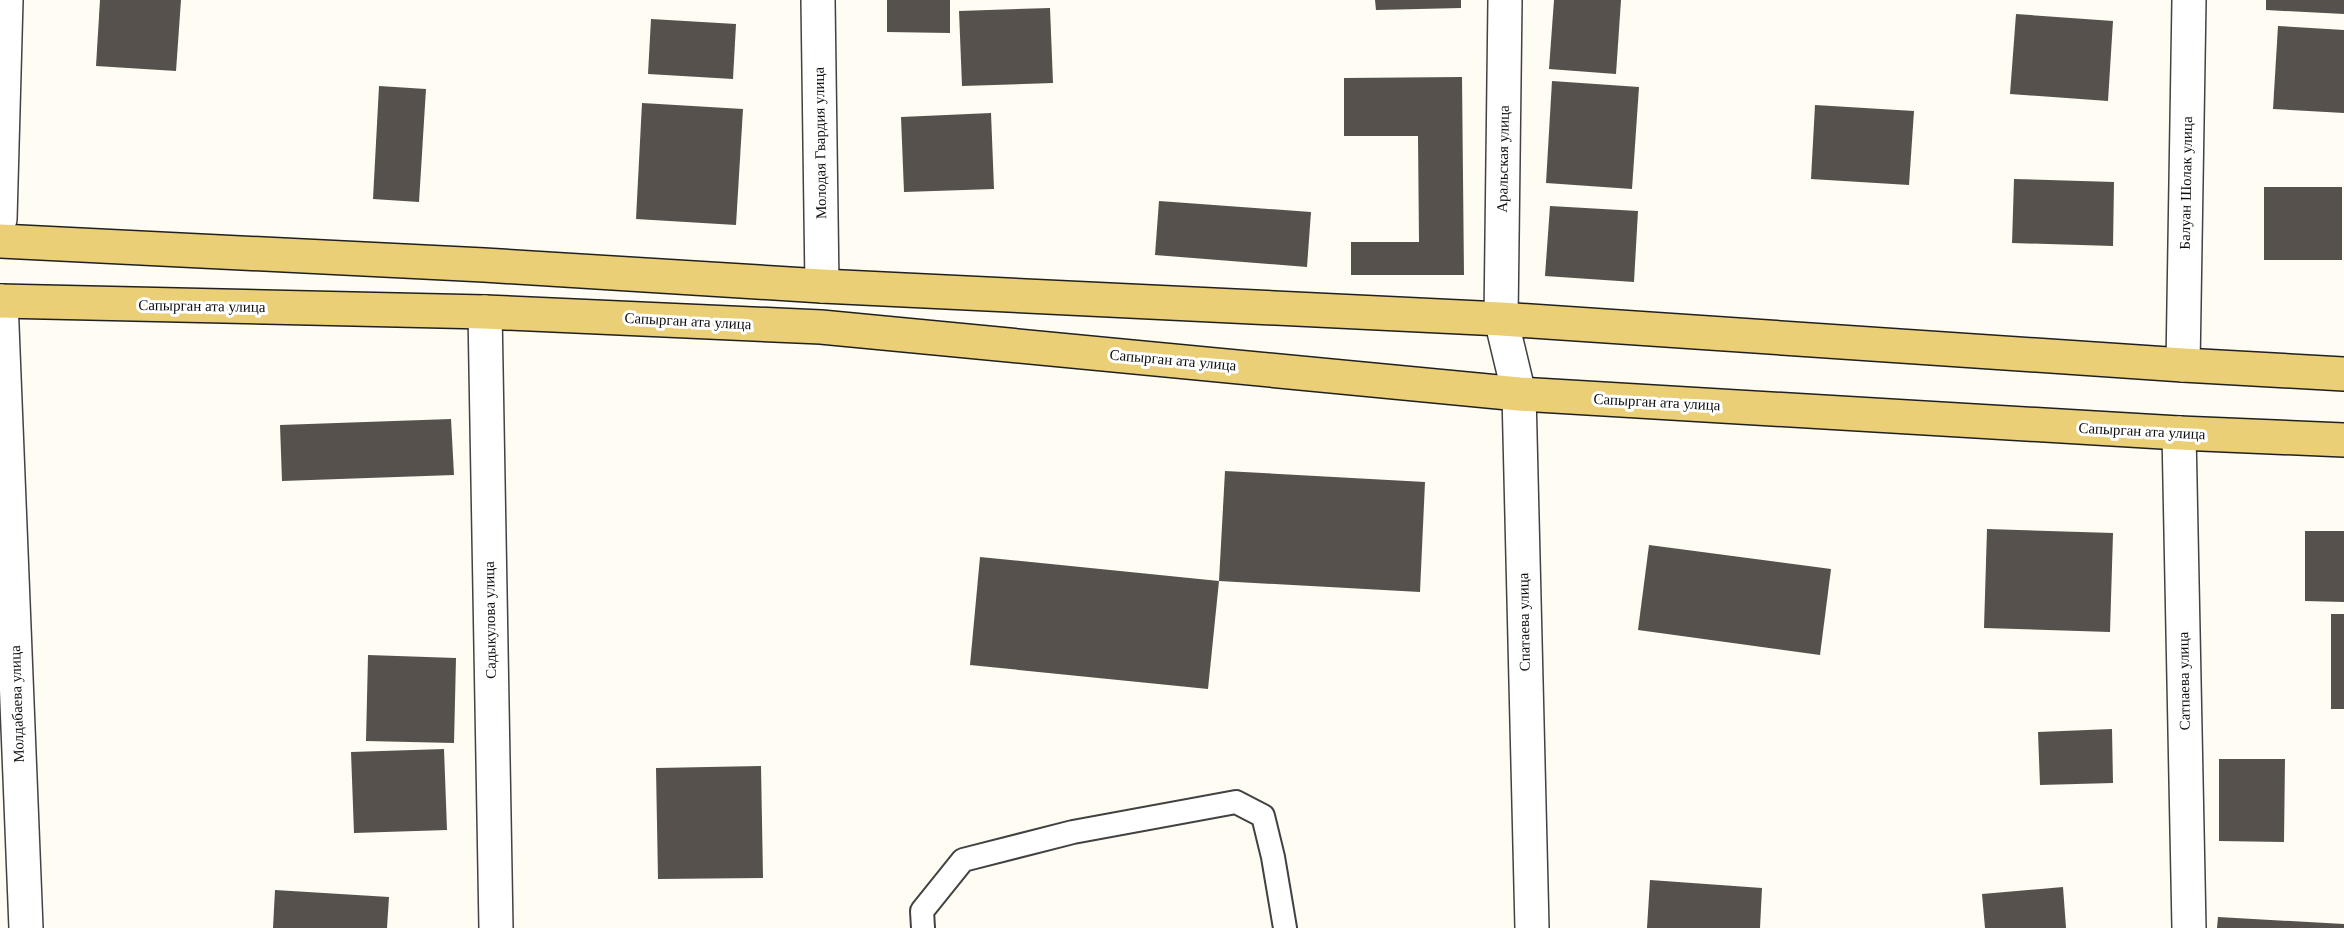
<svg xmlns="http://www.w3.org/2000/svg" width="2344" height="928" viewBox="0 0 2344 928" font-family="Georgia,serif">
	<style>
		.building { fill: #57514d }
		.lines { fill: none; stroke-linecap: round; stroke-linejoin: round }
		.service-casing { stroke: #424242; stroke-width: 26 }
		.minor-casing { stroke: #424242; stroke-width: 36 }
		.primary-casing { stroke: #202020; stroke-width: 36 }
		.service { stroke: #fff; stroke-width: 22 }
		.minor { stroke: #fff; stroke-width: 33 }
		.primary { stroke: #ebcf76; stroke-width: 33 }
		.labels { text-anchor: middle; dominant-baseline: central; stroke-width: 6; stroke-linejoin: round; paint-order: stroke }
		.street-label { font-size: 15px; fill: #0f0f0f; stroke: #fff }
	</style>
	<rect width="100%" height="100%" fill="#fefcf3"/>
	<g class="building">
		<path d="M100,0H181L176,71L96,66Z"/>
		<path d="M887,0H950V33L887,32Z"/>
		<path d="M1375,0H1461V8L1376,10Z"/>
		<path d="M1554,0H1621L1616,74L1549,69Z"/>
		<path d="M2266,0H2344V14L2266,10Z"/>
		<path d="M1050,8L1053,83L962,86L959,11Z"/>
		<path d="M2016,14L2113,21L2108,101L2010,94Z"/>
		<path d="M651,19L736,24L733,79L648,74Z"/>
		<path d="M2278,26L2344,30V113L2273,109Z"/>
		<path d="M1462,77L1464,275H1351V242H1419L1418,136H1344V78Z"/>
		<path d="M1552,81L1639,87L1632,189L1546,183Z"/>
		<path d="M379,86L426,89L419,202L373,199Z"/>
		<path d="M642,103L743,109L736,225L636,219Z"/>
		<path d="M1815,105L1914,111L1909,185L1811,179Z"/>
		<path d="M991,113L994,189L904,192L901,117Z"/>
		<path d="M2014,179L2114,182L2113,246L2012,243Z"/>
		<rect x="2264" y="187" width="78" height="73"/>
		<path d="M1159,201L1311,212L1307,267L1155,255Z"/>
		<path d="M1550,206L1638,211L1634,282L1545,276Z"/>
		<path d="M451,419L454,475L282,481L280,425Z"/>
		<path d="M1225,471L1425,482L1420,592L1219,581Z"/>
		<path d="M1987,529L2113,533L2110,632L1984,628Z"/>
		<path d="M2305,531H2344V602L2305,601Z"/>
		<path d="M1649,545L1831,569L1820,655L1638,630Z"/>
		<path d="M980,557L1219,581L1208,689L970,665Z"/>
		<rect x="2331" y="614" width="13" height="95"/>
		<path d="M368,655L456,658L454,743L366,741Z"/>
		<path d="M2112,729L2113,783L2040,785L2038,732Z"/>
		<path d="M444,749L447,830L354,833L351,752Z"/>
		<path d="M2219,759H2285L2284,842L2219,841Z"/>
		<path d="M761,766L763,878L658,879L656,768Z"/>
		<path d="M1650,880L1762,888L1760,928H1647Z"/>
		<path d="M2063,887L2066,928H1985L1982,894Z"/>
		<path d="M275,890L389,897L387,928H273Z"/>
		<path d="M2218,917L2344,924V928H2217Z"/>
	</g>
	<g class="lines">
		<g class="service-casing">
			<path id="service" d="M923,928L922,911L963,860L1073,832L1236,802L1263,816L1273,857L1285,928"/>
		</g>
		<g class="minor-casing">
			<g id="minor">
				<path d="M818,0L822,286"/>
				<path d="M1505,0L1501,319L1519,394L1532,928"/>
				<path d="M0,219L6,0"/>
				<path d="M1,301L26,928"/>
				<path d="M485,312L496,928"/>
				<path d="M2183,365L2189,0"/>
				<path d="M2179,433L2189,928"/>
			</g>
		</g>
		<g class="primary-casing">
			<g id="primary">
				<path d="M0,241L484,265L822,286L1501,319L2183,365L2344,374"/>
				<path d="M0,301L485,312L821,327L1519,394L2179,433L2344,440"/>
			</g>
		</g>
		<use href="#service" class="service"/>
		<use href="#minor" class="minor"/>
		<use href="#primary" class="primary"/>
	</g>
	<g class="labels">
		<g class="street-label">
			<text transform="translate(820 143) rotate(-91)">Молодая Гвардия улица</text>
			<text transform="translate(1503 159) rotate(-89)">Аральская улица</text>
			<text transform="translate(2186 183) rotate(-89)">Балуан Шолак улица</text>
			<text transform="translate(202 306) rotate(1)">Сапырган ата улица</text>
			<text transform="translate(688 321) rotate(3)">Сапырган ата улица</text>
			<text transform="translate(1173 360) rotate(5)">Сапырган ата улица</text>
			<text transform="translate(1657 402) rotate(3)">Сапырган ата улица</text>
			<text transform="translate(2142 431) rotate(3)">Сапырган ата улица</text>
			<text transform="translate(490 620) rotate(-91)">Садыкулова улица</text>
			<text transform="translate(1524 622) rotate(-91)">Спатаева улица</text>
			<text transform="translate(2184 681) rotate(-91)">Сатпаева улица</text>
			<text transform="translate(17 704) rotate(-92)">Молдабаева улица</text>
		</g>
	</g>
</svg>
